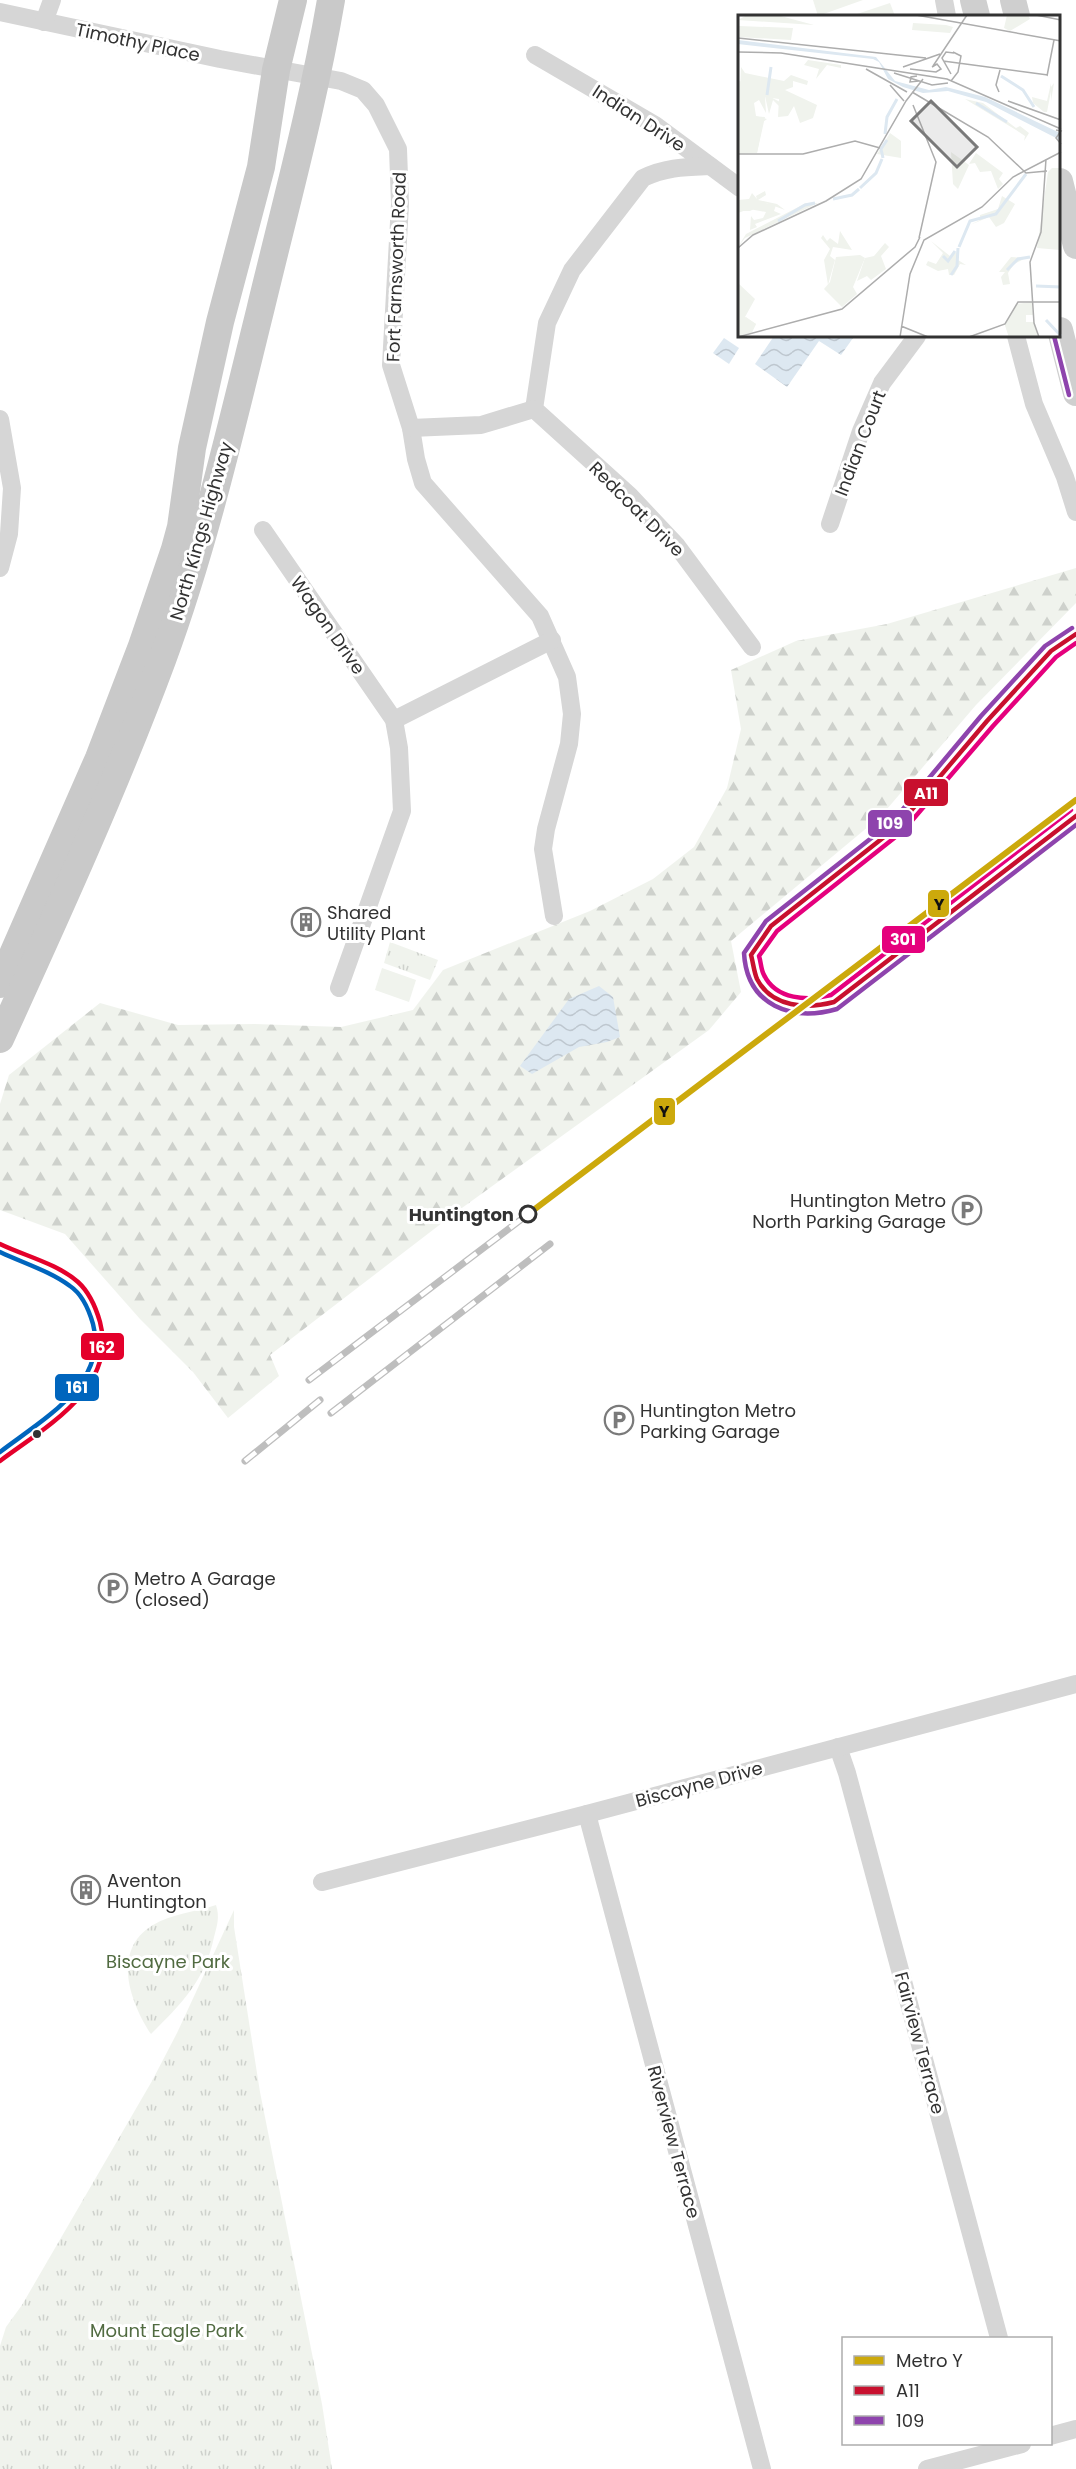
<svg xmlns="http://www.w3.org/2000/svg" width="1076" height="2469" viewBox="0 0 1076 2469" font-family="Poppins,sans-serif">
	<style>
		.grass { fill: url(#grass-tufts) }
		.forest { fill: url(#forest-firs) }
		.pitch { fill: #f0f3ed }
		.water { fill: url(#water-waves) }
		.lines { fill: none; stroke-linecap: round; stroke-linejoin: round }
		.street { stroke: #d6d6d6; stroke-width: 18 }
		.secondary { stroke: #cfcfcf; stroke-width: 26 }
		.primary { stroke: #c9c9c9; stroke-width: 28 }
		.rail-casing { stroke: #bebebe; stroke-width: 7 }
		.rail { stroke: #fff; stroke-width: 4.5; stroke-dasharray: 14; stroke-linecap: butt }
		.bus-1-casing { stroke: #fff; stroke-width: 9 }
		.bus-2-casing { stroke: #fff; stroke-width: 9 }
		.bus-3-casing { stroke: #fff; stroke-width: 9 }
		.bus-4-casing { stroke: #fff; stroke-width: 9 }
		.bus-5-casing { stroke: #fff; stroke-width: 9 }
		.bus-1 { stroke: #c8102e; stroke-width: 4.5 }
		.bus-2 { stroke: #8e44ad; stroke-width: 4.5 }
		.bus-3 { stroke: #e5007d; stroke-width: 4.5 }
		.bus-4 { stroke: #e4002b; stroke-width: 4.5 }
		.bus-5 { stroke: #0065bd; stroke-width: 4.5 }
		.metro-1-casing { stroke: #fff; stroke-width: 10 }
		.metro-1 { stroke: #cca90c; stroke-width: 6 }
		.stop-dot { fill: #fff; stroke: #323232; stroke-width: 3 }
		.bus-dot { fill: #323232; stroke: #fff; stroke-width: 2 }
		.labels { text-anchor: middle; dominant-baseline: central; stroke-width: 6; stroke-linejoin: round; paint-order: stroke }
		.street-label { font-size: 18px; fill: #323232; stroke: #fff }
		.poi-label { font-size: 18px; fill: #323232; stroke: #fff; text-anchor: start }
		.stop-label { font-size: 18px; font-weight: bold; fill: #323232; stroke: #fff; text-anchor: end }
		.park-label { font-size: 18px; fill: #516b41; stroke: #fff }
		.inset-river { fill: none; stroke: #dde8f1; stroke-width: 3 }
		.inset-road { fill: none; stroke: #adadad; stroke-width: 1.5 }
		.view { fill: #7a7a7a; fill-opacity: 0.15; stroke: #7a7a7a; stroke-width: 3 }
		.inset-edge { fill: none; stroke: #323232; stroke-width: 3 }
		.line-badge { stroke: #fff; stroke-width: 2 }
		.badge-label { font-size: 16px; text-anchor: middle; font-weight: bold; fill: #fff }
		.pale-badge-label { font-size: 16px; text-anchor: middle; font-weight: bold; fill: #111 }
	</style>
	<defs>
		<pattern id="grass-tufts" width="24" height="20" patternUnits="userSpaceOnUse" patternTransform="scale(1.5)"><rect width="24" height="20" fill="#f0f3ed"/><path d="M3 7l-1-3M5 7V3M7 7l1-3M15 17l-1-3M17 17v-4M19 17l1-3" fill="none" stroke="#ced1cc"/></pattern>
		<pattern id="forest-firs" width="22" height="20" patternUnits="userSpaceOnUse" patternTransform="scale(1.5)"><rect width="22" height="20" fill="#f0f3ed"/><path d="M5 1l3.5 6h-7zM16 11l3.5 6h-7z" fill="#ced1cc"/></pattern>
		<pattern id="water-waves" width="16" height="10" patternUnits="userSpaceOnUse" patternTransform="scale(1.5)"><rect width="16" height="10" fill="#dde8f1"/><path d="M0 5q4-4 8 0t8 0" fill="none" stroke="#bec7cf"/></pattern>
	</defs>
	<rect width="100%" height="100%" fill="#fff"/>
	<g class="grass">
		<path d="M390,942L438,960L430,980L384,963Z"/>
		<path d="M216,1905C220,1917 217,1926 214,1937C205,1981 181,2004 151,2034C130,2002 111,1950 153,1925C171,1914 195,1912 216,1905Z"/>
		<path d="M234,1910V1927L260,2092L322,2404L332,2469H0V2346L6,2327L22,2305L152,2081L177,2033Z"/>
	</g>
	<path class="forest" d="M1076,568V603L976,705L881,816L731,941L741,992L709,1030L455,1213L270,1355L279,1376L228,1418L193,1372L140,1319L65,1234L0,1210V1104L9,1075L100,1003L178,1025L255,1024L341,1027L413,1010L443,970L590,911L653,879L694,847L727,788L741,729L731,670L796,641L887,624Z"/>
	<g class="pitch">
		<path d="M813,0H863L818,16Z"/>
		<path d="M890,3L895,16H851Z"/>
		<path d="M382,968L416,980L409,1002L375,990Z"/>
	</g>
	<g class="water">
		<path d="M774,336H850L853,338L841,355L819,341L787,387L755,364Z"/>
		<path d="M724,338L739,348L729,364L713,353Z"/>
		<path d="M599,986L613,997L620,1037L607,1042L579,1047L532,1074L520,1066L569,999Z"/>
	</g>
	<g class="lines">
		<g class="street">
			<path d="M944,0L947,16"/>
			<path d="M0,12L220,59L341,81L363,90L376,105L398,149L400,204L391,365L411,428L416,459L423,483L540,616L567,677L572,714L569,744L546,829L543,849L554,916"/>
			<path d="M44,22L52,0"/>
			<path d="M535,55L655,125L740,188"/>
			<path d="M710,166C685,167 666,167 643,178L572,270L547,323L534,409L630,496L677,546L752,647"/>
			<path d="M1016,336L1034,404L1065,477L1076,512"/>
			<path d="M0,419L12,488L9,534L0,568"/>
			<path d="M411,428L481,425L534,409"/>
			<path d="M830,524L861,431L882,383L917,336"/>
			<path d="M263,530L394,720L399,748L402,811L339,988"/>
			<path d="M394,720L552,640"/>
			<path d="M838,1747L847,1773L999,2338"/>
			<path d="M587,1814L762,2469"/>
			<path d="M322,1882L587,1814L1076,1684"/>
			<path d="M1050,2436L1076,2429"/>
			<path d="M927,2469L1022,2444"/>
		</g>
		<g class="secondary">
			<path d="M973,0L977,16"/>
			<path d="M1013,0L1017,16"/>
			<path d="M1060,181L1076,246"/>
			<path d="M1060,330L1076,393"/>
		</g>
		<g class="primary">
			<path d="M0,984L99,758L142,646L175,549L181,527L192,448L220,322L261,167L276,70L293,0"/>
			<path d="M0,1039C57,914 114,789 162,660C204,546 231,428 260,311C285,207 313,105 331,0"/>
		</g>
		<g class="rail-casing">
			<g id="rail">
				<path d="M309,1380L527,1215"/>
				<path d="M331,1413L550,1244"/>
				<path d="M245,1461L320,1400"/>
			</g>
		</g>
		<use href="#rail" class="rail"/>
		<g class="bus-1-casing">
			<path id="bus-1" d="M1076,634L1051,651L987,721L898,826L771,926L751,955C753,962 754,972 757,979C772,1008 807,1009 834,1002L1076,816"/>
		</g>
		<g class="bus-2-casing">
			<g id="bus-2">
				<path d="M1054,336L1069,395"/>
				<path d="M1072,628L1045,646L981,716L893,821L766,921L744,953C747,1006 792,1022 837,1009L1076,825"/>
			</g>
		</g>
		<g class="bus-3-casing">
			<path id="bus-3" d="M1071,810L831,995C808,1001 776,1000 764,975C761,970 761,962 759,956L777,931L903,831L993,726L1056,657L1076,643"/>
		</g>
		<g class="bus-4-casing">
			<path id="bus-4" d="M0,1244C25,1256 58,1264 78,1282C89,1292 96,1308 100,1322C118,1388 44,1428 0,1461"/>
		</g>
		<g class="bus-5-casing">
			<path id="bus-5" d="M0,1252C23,1263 50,1271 70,1286C82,1294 89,1310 93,1324C109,1384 40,1421 0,1452"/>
		</g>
		<use href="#bus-1" class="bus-1"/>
		<use href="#bus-2" class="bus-2"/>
		<use href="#bus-3" class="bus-3"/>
		<use href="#bus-4" class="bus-4"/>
		<use href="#bus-5" class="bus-5"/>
		<g class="metro-1-casing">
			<path id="metro-1" d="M527,1215L1076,800"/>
		</g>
		<use href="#metro-1" class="metro-1"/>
	</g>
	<defs>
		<g id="building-ring" transform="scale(1.5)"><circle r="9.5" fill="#fff" stroke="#7a7a7a" stroke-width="1.5"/><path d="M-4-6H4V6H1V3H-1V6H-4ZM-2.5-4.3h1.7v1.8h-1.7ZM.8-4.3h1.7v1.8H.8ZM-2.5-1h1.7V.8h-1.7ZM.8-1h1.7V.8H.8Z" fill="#7a7a7a"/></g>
		<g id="parking-ring" transform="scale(1.5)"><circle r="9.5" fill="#fff" stroke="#7a7a7a" stroke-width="1.5"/><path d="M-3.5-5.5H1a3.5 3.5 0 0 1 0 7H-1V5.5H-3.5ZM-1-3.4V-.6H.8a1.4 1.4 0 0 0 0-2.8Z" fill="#7a7a7a"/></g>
	</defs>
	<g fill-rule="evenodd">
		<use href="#building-ring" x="306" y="922"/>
		<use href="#parking-ring" x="967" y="1210"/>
		<use href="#parking-ring" x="619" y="1420"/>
		<use href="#parking-ring" x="113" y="1588"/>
		<use href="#building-ring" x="86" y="1890"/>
	</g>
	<circle class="stop-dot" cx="528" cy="1214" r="8"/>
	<circle class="bus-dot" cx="37" cy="1434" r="5"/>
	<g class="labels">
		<g class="street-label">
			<text transform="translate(138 42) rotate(12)">Timothy Place</text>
			<text transform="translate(639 118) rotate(33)">Indian Drive</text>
			<text transform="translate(396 267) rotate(-88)">Fort Farnsworth Road</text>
			<text transform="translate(860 443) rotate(-69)">Indian Court</text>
			<text transform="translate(637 509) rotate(45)">Redcoat Drive</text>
			<text transform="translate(201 531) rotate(-74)">North Kings Highway</text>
			<text transform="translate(328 625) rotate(55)">Wagon Drive</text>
			<text transform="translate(699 1784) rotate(-15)">Biscayne Drive</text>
			<text transform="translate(920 2043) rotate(75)">Fairview Terrace</text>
			<text transform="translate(674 2142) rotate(75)">Riverview Terrace</text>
		</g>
		<g class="poi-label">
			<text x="327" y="912">Shared<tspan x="327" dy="21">Utility Plant</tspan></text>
			<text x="946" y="1200" text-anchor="end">Huntington Metro<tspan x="946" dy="21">North Parking Garage</tspan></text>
			<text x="640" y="1410">Huntington Metro<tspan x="640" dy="21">Parking Garage</tspan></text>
			<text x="134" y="1578">Metro A Garage<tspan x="134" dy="21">(closed)</tspan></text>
			<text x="107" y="1880">Aventon<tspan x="107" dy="21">Huntington</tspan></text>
		</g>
		<g class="stop-label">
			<text x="514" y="1214">Huntington</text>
		</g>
		<g class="park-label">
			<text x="168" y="1961">Biscayne Park</text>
			<text x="167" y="2330">Mount Eagle Park</text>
		</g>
	</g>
	<g transform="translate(738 15)">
		<rect width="322" height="322" fill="#fff"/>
		<path d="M269,0H290L292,4L272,16L266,13ZM175,8L208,10L215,12L212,18L174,15ZM1,11L55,13L53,25L0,22ZM70,45L103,50V53L89,50L78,64L81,54L66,50ZM0,65L42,87L41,91L35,85L31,99L27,81L14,86L16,101L27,102L19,138L0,139ZM313,68V72L316,68L313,86V76L309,97H306L295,88L294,82L309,86ZM227,84L245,88L278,113L282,111L291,118L286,126L287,121L278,115ZM152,118L163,126V143L139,139ZM213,137L231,150L220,174L215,169ZM314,153H322V235L299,233L310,157ZM27,176L28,180L20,185L39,189L47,195L28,188L12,196H0V185L11,184L14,178L19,184L18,181ZM68,188H80L7,223L0,232L8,219ZM0,268L17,284L7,302L18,309L14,317L0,321ZM294,287L295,300H288V307H296L300,322H271L267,310L278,289Z" fill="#f0f3ed"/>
		<path d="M9,0H39L76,10L0,5ZM3,52L7,58L46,66L53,60L70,66L69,70L55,66V72L47,75L79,90L75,103L62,108L56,91L50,101L40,102L41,84L27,82L28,98L21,85L16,88L18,101L29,104L25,107L19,138L17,129L0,122ZM238,138L265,158L261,164L265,169L260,174L253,156L242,157L237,148L231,149ZM264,181L277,189L266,208L258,212L251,202L232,210L242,205V200L260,194ZM17,186L38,190L36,196L43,199L17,209L19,212L12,215L13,201L16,205L25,203L28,197L11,194L0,198V194ZM102,216L114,235L95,232L92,241L97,245L90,270L86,245L92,234L83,223L85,220L89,226L92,223L100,229ZM193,226L212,241L221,236L220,245L228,250L222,249L216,260H211L210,254L200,256L188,250L190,246L198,249L205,238ZM147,228L151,232L143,241L148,254L133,265L129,261L119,266L127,243L136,241ZM273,242L288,243L276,249L270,258L272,269L265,270L263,262L267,257H261ZM278,295L284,309L286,301L288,307H296L300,322H271L267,310ZM8,302L18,309L14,317L0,321V306L2,303L9,312L4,305Z" fill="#f0f3ed"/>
		<path d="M122,240L127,243L115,272L119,279L104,292L86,274L92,267L98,242Z" fill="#f0f3ed"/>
		<path d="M0,25L138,42L157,66L191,75L208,72L247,82L322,118V125L248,87L210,76L185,78L165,72L150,64L141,47L135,44L0,29Z" fill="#dde8f1"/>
		<path class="inset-river" d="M263,61L285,75L296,92M29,80L33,52M238,88L269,107M147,119L149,102L159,84M145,143L143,134L149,125M122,173L138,158L144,144M95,184L114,180L121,174M40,206L67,190L77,188M221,232L232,206L258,199L288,159M205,241L210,246L217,236M269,255L280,244L292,242M213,260L219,251L220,233M298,271L323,272M308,305L323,321"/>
		<path class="inset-road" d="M178,0L323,26M298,0L323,5M0,23L188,43M0,37L43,38L209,64L323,114M205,46L310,60M195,51L229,0M165,52L202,39M128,54L169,77M172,54L198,57L203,54L199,49L194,52M156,58L194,70L210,68M213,59L204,43L208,37L216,38M179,61L173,62L172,67L181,66M309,61L316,25M213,66L220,57L223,41L215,37M152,70L166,86M174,77L250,122L288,158L309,156M261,77L258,70L262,55M270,86L323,105M175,90L198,147L181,223M318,115L323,116L318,123L323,129M0,139H65L117,126L142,133M0,233L15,220L88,186L123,164L168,86L185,64M163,311L190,322M0,322L104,294L177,232L182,222M162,322L172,259L186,225L244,192L275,162L323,137M231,322L267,309L280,287H323M301,322L296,308L292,247L303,217L308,144"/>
		<path class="view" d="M193,86L239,132L219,152L173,106Z"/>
		<rect width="322" height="322" class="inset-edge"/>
	</g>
	<g class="line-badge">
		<rect x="903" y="778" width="46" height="29" rx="6" fill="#c8102e"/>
		<rect x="867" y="809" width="46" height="29" rx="6" fill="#8e44ad"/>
		<rect x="927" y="889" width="23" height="29" rx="6" fill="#cca90c"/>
		<rect x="881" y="925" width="45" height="29" rx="6" fill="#e5007d"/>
		<rect x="653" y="1097" width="23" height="29" rx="6" fill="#cca90c"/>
		<rect x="80" y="1332" width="45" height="29" rx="6" fill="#e4002b"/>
		<rect x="54" y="1373" width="46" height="29" rx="6" fill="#0065bd"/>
	</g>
	<g class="badge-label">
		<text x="926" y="799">A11</text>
		<text x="890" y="829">109</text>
		<text x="903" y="945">301</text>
		<text x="102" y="1353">162</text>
		<text x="77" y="1393">161</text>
	</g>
	<g class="pale-badge-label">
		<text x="939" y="910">Y</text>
		<text x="664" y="1117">Y</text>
	</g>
	<rect x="842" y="2337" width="210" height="108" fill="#ffffff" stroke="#adadad" stroke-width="1.5"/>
	<rect x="854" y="2356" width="30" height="9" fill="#cca90c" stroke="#adadad" stroke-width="1.5"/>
	<text x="896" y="2367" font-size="18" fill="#323232">Metro Y</text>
	<rect x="854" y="2386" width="30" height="9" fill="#c8102e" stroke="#adadad" stroke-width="1.5"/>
	<text x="896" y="2397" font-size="18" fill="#323232">A11</text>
	<rect x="854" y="2416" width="30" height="9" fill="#8e44ad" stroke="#adadad" stroke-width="1.5"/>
	<text x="896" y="2427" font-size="18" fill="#323232">109</text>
</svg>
